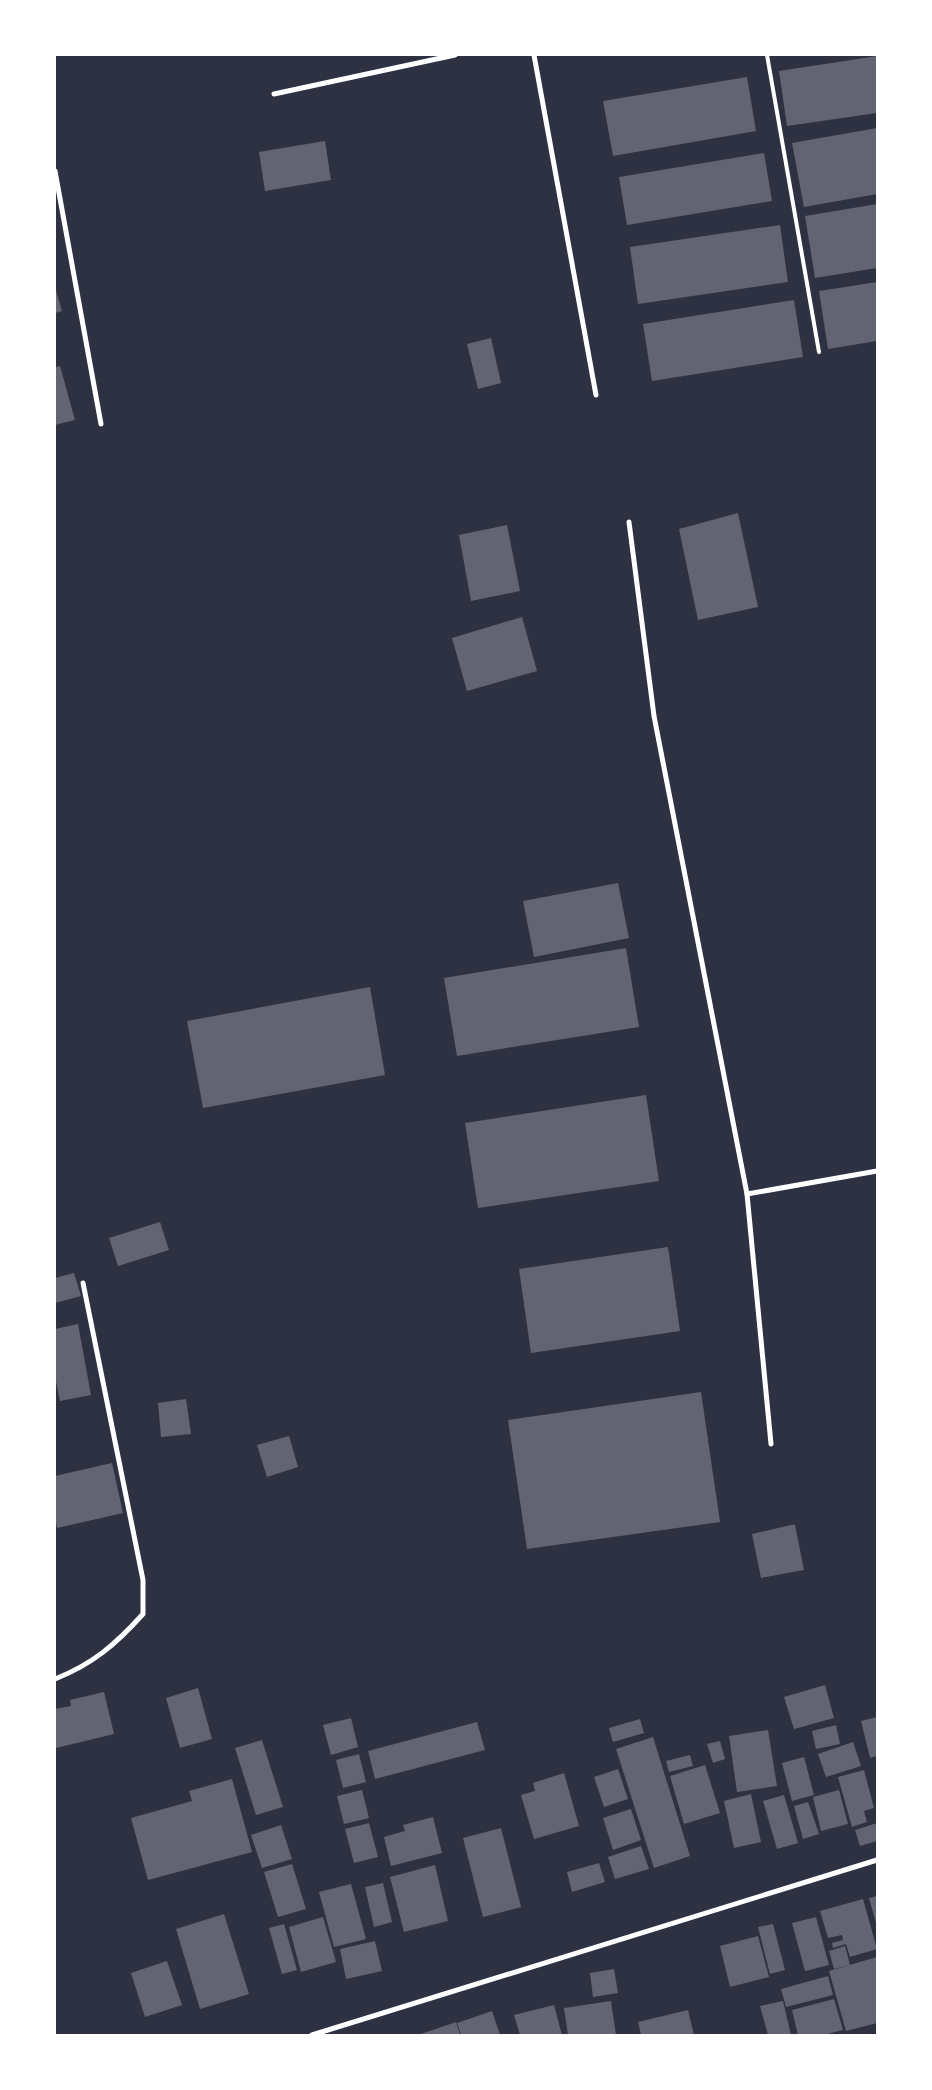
<svg xmlns="http://www.w3.org/2000/svg" width="932" height="2090" viewBox="0 0 932 2090" font-family="'Archivo Narrow',sans-serif">
	<style>
		.building { fill: #626471 }
		.lines { fill: none; stroke-linecap: round; stroke-linejoin: round }
		.service { stroke: #fff; stroke-width: 4 }
		.minor { stroke: #fff; stroke-width: 5 }
	</style>
	<rect width="100%" height="100%" fill="#2d3142"/>
	<g class="building">
		<path d="M877,56V113L787,126L779,71Z"/>
		<path d="M747,77L756,131L613,156L603,101Z"/>
		<path d="M877,128V194L804,207L792,143Z"/>
		<path d="M325,141L331,180L265,191L259,152Z"/>
		<path d="M764,153L772,201L627,225L619,177Z"/>
		<path d="M877,204V268L815,278L805,216Z"/>
		<path d="M780,225L788,282L638,304L630,247Z"/>
		<path d="M877,282V341L828,349L819,291Z"/>
		<path d="M55,287L62,311L55,313Z"/>
		<path d="M794,300L803,357L652,381L643,324Z"/>
		<path d="M491,338L501,383L478,389L467,344Z"/>
		<path d="M60,366L75,420L55,425V367Z"/>
		<path d="M738,513L758,607L698,620L679,529Z"/>
		<path d="M507,525L520,591L471,601L459,535Z"/>
		<path d="M522,617L537,671L467,691L452,638Z"/>
		<path d="M618,883L629,938L534,957L523,901Z"/>
		<path d="M626,948L639,1027L457,1056L444,978Z"/>
		<path d="M370,987L385,1075L203,1108L187,1021Z"/>
		<path d="M646,1095L659,1181L478,1208L465,1123Z"/>
		<path d="M160,1222L169,1250L118,1266L109,1238Z"/>
		<path d="M668,1247L680,1331L531,1353L519,1269Z"/>
		<path d="M74,1273L81,1296L55,1303V1278Z"/>
		<path d="M78,1324L91,1395L60,1401L55,1377V1329Z"/>
		<path d="M701,1392L720,1522L527,1549L508,1420Z"/>
		<path d="M186,1399L191,1434L161,1437L158,1403Z"/>
		<path d="M289,1436L298,1467L267,1477L257,1445Z"/>
		<path d="M112,1463L123,1513L57,1528L55,1517V1476Z"/>
		<path d="M791,1525H795L804,1570L761,1578L752,1534Z"/>
		<path d="M825,1685L834,1718L794,1729L784,1697Z"/>
		<path d="M198,1688L212,1739L180,1748L166,1698Z"/>
		<path d="M104,1692L114,1734L56,1748L55,1709L71,1706L70,1700Z"/>
		<path d="M877,1717V1756L870,1758L861,1721Z"/>
		<path d="M351,1718L358,1747L331,1755L323,1725Z"/>
		<path d="M640,1719L644,1733L613,1742L609,1728Z"/>
		<path d="M477,1722L485,1750L375,1779L368,1751Z"/>
		<path d="M836,1725L840,1744L816,1749L812,1731Z"/>
		<path d="M768,1730L777,1786L737,1792L729,1736Z"/>
		<path d="M653,1737L690,1856L654,1868L616,1749Z"/>
		<path d="M262,1740L283,1807L256,1815L235,1748Z"/>
		<path d="M720,1741L725,1759L713,1763L707,1744Z"/>
		<path d="M853,1742L861,1766L826,1777L818,1754Z"/>
		<path d="M359,1754L366,1782L343,1788L336,1760Z"/>
		<path d="M690,1755L693,1766L669,1772L666,1761Z"/>
		<path d="M804,1757L814,1795L792,1801L782,1763Z"/>
		<path d="M705,1765L720,1813L684,1824L670,1776Z"/>
		<path d="M618,1769L628,1799L604,1807L594,1777Z"/>
		<path d="M864,1770L874,1808L864,1811L867,1822L852,1827L838,1777Z"/>
		<path d="M564,1773L579,1826L534,1839L521,1795L535,1791L533,1783Z"/>
		<path d="M232,1779L252,1852L148,1880L131,1818L192,1801L189,1791Z"/>
		<path d="M362,1790L369,1818L344,1824L337,1796Z"/>
		<path d="M839,1790L848,1824L821,1831L813,1797Z"/>
		<path d="M751,1794L761,1842L734,1848L724,1801Z"/>
		<path d="M784,1795L798,1843L777,1849L763,1801Z"/>
		<path d="M808,1802L819,1834L803,1839L794,1806Z"/>
		<path d="M631,1809L641,1840L613,1850L603,1818Z"/>
		<path d="M433,1817L442,1853L391,1866L384,1837L405,1831L403,1825Z"/>
		<path d="M369,1823L378,1857L354,1863L345,1829Z"/>
		<path d="M877,1823V1841L860,1846L855,1830Z"/>
		<path d="M281,1825L292,1859L262,1868L251,1835Z"/>
		<path d="M501,1828L521,1907L483,1917L463,1838Z"/>
		<path d="M641,1846L649,1869L615,1879L608,1857Z"/>
		<path d="M599,1863L605,1882L572,1892L567,1872Z"/>
		<path d="M292,1864L306,1909L278,1917L264,1872Z"/>
		<path d="M435,1865L448,1921L404,1932L390,1877Z"/>
		<path d="M383,1883L392,1922L374,1927L365,1887Z"/>
		<path d="M351,1884L366,1939L334,1947L319,1892Z"/>
		<path d="M877,1896V1923H876L869,1898Z"/>
		<path d="M863,1899L877,1949L850,1957L846,1944L833,1948L832,1943L843,1940L842,1935L828,1938L820,1911Z"/>
		<path d="M224,1914L249,1994L200,2009L176,1929Z"/>
		<path d="M323,1917L336,1962L301,1972L289,1927Z"/>
		<path d="M816,1917L829,1965L805,1971L792,1923Z"/>
		<path d="M284,1924L297,1970L282,1974L269,1928Z"/>
		<path d="M773,1924L785,1970L770,1974L758,1927Z"/>
		<path d="M758,1936L769,1977L730,1987L720,1946Z"/>
		<path d="M375,1941L382,1971L346,1979L340,1949Z"/>
		<path d="M845,1946L850,1965L834,1969L829,1951Z"/>
		<path d="M877,1957V2023L846,2031L829,1971Z"/>
		<path d="M167,1961L182,2005L145,2017L131,1973Z"/>
		<path d="M614,1969L618,1993L593,1997L590,1973Z"/>
		<path d="M828,1976L833,1995L786,2007L781,1989Z"/>
		<path d="M834,1999L843,2030L823,2035H798L792,2010Z"/>
		<path d="M611,2001L616,2035H568L564,2008Z"/>
		<path d="M783,2001L791,2035H768L760,2006Z"/>
		<path d="M554,2005L562,2035H520L514,2015Z"/>
		<path d="M688,2010L694,2035H641L638,2022Z"/>
		<path d="M492,2011L500,2035H461L457,2023Z"/>
		<path d="M456,2022L460,2035H418Z"/>
	</g>
	<g class="lines">
		<path class="service" d="M767,55L819,352"/>
		<g class="minor">
			<path d="M534,55L596,395"/>
			<path d="M274,94L455,55"/>
			<path d="M55,171L101,424"/>
			<path d="M629,522L654,716L747,1194L771,1444"/>
			<path d="M747,1194L877,1171"/>
			<path d="M55,1679C93,1664 116,1644 143,1614V1580L83,1283"/>
			<path d="M312,2035L877,1860"/>
		</g>
	</g>
	<rect width="932" height="2090" fill="none" stroke="#ffffff" stroke-width="112"/>
</svg>
